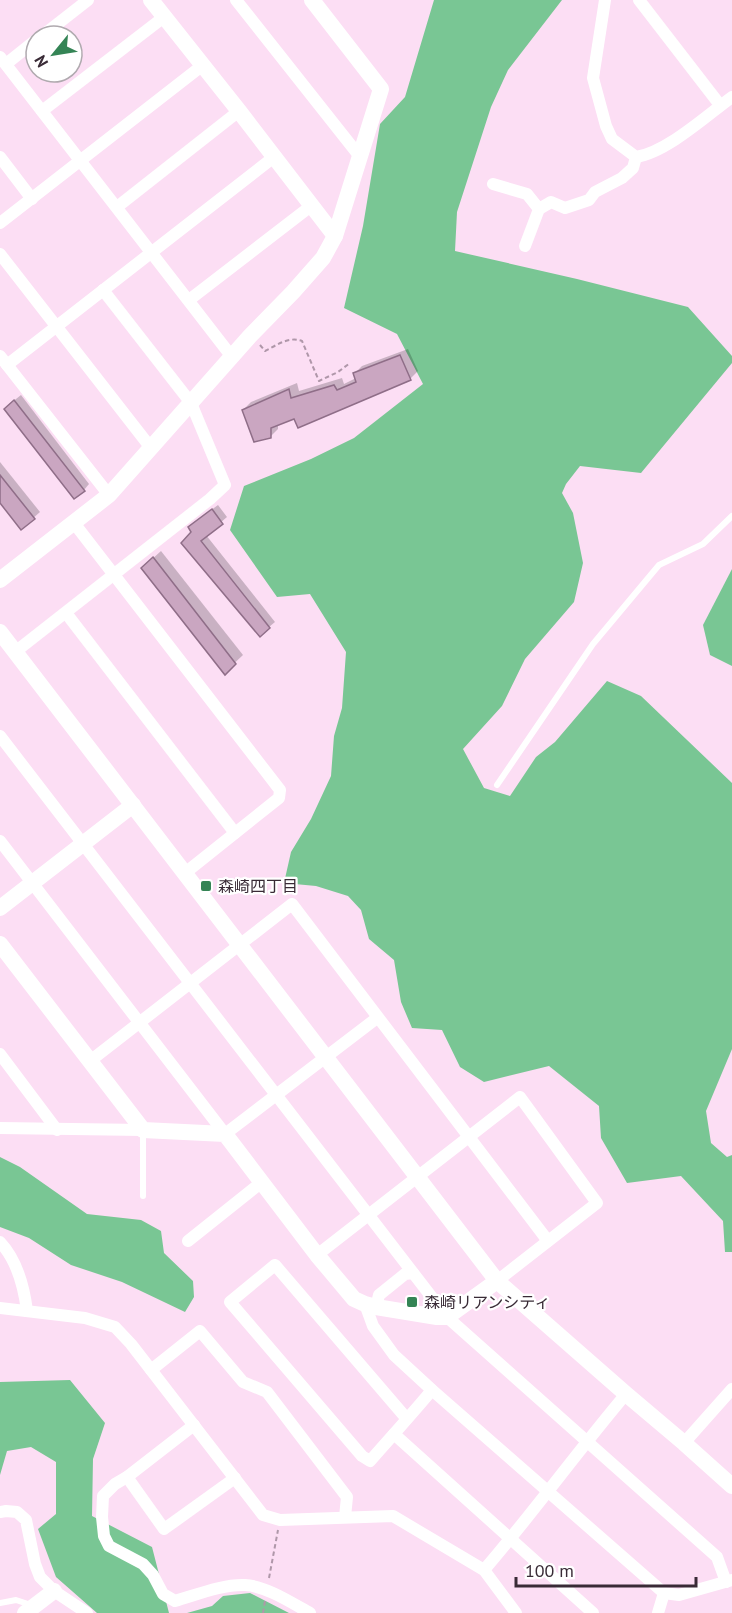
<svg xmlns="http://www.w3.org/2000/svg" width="732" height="1613" viewBox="0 0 732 1613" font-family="'PT Sans','Noto Sans JP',sans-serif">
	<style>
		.forest { fill: #79c694 }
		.shadow { fill: #0003 }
		.building { fill: #caa6c1; stroke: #8f6e88; stroke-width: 1.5 }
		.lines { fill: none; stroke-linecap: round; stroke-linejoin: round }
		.path { stroke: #af97a9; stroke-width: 2; stroke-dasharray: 4.5 3; stroke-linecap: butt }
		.lane { stroke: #fff; stroke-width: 6 }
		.street { stroke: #fff; stroke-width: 12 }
		.secondary { stroke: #fff; stroke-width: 16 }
		.poi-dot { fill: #348455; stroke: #fff; stroke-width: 2 }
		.labels { text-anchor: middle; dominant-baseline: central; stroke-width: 4.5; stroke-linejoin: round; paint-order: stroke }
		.poi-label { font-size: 16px; fill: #392b36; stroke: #fff; text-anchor: start }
	</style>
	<rect width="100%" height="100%" fill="#fcdef4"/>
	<g class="forest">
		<path d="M434,0H562L508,70L491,107L457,212L455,251L577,279L688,307L732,356V363L641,473L580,466L566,484L562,493L573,513L583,563L574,602L525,659L502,706L463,749L484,788L510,796L536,757L555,742L607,681L641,696L732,783V1049L706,1111L711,1143L727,1157L732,1155V1252H725L723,1221L681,1176L627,1183L601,1138L599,1106L549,1066L484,1082L460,1067L442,1030L412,1028L401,1002L394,960L369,939L361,910L348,896L316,886L284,883L291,852L311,819L331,776L334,736L342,708L346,652L310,594L277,597L230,530L244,486L311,459L354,438L423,384L397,334L344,308L363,226L380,124L405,97Z"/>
		<path d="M732,569V666L710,655L703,625Z"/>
		<path d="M0,1157L20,1167L87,1214L141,1220L161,1231L164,1253L193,1281L194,1297L185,1312L122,1282L71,1265L29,1238L0,1227Z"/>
		<path d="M70,1380L105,1423L93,1459L92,1516L152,1547L169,1613H97L56,1577L38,1529L56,1514V1462L31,1447L7,1451L0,1475V1382Z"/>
		<path d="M250,1593L289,1613H187L212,1606L223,1596Z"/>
	</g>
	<g class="shadow">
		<path d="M408,349L418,371L410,379L278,424V429L270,437L243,410L251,402L297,383L299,391L342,378L344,384L356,378L355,373L362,366Z"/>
		<path d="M21,395L89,484L84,490L11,403Z"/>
		<path d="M0,462L40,512L22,528L0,500Z"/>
		<path d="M218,505L227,517L206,535L275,622L269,627L193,532L195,522Z"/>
		<path d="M161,551L243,655L225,672L150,561Z"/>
	</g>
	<g class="building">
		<path d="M400,355L411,380L298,428L294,419L271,428V438L254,442L242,410L289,389L291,398L334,385L337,390L356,382L353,373Z"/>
		<path d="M14,400L85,491L74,499L4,409Z"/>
		<path d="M0,475L35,519L21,530L0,503Z"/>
		<path d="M212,509L223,524L201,541L270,628L260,637L181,543L191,532L188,527Z"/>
		<path d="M153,557L236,664L225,675L141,568Z"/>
	</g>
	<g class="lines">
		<g class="path">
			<path d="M260,345L265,351C277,345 289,336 302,341L319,381L338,372L350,363"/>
			<path d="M269,1578L278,1530"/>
			<path d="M263,1613L265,1601"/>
		</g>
		<g class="lane">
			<path d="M497,785L593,644L659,565L703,544L732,516"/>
			<path d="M143,1196V1131"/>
			<path d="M0,1603L16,1600L31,1605"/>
		</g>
		<g class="street">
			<path d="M236,0L361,158"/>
			<path d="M605,0L593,78L606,126L612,139L636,157C667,152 706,116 732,97"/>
			<path d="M639,0L720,105"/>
			<path d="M42,36L88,0"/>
			<path d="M0,57L232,357"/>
			<path d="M6,64L36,40"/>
			<path d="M42,111L164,17"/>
			<path d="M0,157L32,199"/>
			<path d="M493,184L527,194L539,209"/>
			<path d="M117,207L239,111"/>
			<path d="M0,223L203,65"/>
			<path d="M525,246L539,209L551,202L565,208L589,200L595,192L622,178L633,168L636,157"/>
			<path d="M0,254L151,448"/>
			<path d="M189,300L311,206"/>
			<path d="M0,356L109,495"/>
			<path d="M7,365L274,157"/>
			<path d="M74,523L280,790L279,798L185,873"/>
			<path d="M66,613L235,833"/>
			<path d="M15,652L210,499L225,485L191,403L103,290"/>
			<path d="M0,736L447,1317L717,1557L726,1582"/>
			<path d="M0,841L225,1134L377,1018"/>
			<path d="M0,1054L57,1130"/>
			<path d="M90,1061L292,904L548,1241"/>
			<path d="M0,1128L143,1130"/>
			<path d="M188,1241L262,1182"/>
			<path d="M0,1242C17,1260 24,1287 27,1311"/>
			<path d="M317,1255L520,1097L597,1203L497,1281"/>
			<path d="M365,1304L373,1326L394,1355L432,1390L664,1593L679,1595L732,1580"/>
			<path d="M376,1307L379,1295L405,1274L413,1273"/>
			<path d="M0,1308L85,1318L115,1327L131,1344L263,1515L280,1520L393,1516L484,1570L516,1613"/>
			<path d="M151,1370L200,1331L243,1382L267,1392L347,1497L345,1517"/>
			<path d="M407,1419L275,1265L230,1302L362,1456L370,1461C391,1437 412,1414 432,1390"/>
			<path d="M194,1425L127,1477L115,1484L103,1496L102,1517L104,1536L109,1546L143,1564L153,1575L163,1594L175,1601C196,1595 223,1584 245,1585C266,1586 292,1603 310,1613"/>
			<path d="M394,1434L593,1613"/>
			<path d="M684,1443L732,1389"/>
			<path d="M127,1477L164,1529L235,1478"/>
			<path d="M0,1512L6,1511L17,1512L26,1520L35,1564L40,1577L54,1591L87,1613"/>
			<path d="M484,1570C533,1513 577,1452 626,1394"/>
			<path d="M658,1613L664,1593"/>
		</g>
		<g class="secondary">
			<path d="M151,0L239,111L335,236"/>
			<path d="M0,580L109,495L250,336L293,292L323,258L335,236L381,89L312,0"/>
			<path d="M0,632L497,1281L626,1394L684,1443L732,1486"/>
			<path d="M0,908L133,805"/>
			<path d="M0,944L143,1130L225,1134L317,1255L354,1299L365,1304L376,1307L437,1317H447L497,1281"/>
			<path d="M25,1613L54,1591"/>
		</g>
	</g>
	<g class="poi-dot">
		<rect x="200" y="880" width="12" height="12" rx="3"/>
		<rect x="406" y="1296" width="12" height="12" rx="3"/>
	</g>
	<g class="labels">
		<g class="poi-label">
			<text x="218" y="886">森崎四丁目</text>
			<text x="424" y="1302">森崎リアンシティ</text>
		</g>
	</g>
	<g transform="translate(54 54) rotate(240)"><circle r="28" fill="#ffffff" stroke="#b0aaaf" stroke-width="1.5"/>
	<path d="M0-4.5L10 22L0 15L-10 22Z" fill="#348455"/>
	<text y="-9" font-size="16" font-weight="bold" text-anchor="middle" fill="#392b36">N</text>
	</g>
	<path d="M516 1577v9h180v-9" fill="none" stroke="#392b36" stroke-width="3"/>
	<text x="525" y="1577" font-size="18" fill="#392b36" stroke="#ffffff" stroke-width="4.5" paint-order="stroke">100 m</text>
</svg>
